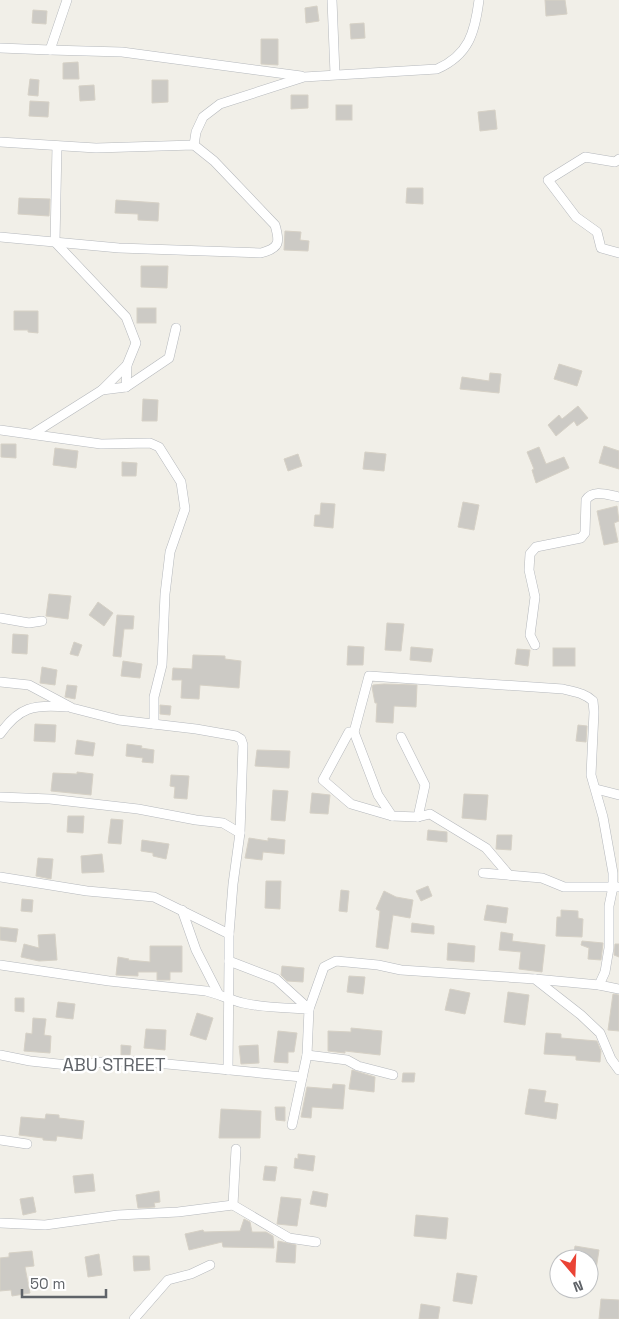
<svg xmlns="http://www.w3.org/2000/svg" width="619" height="1319" viewBox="0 0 619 1319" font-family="'Space Grotesk',sans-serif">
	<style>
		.building { fill: #cccac5; stroke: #d6d1c6 }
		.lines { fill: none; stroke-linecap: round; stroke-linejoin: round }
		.minor-casing { stroke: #b5b8bc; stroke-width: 10 }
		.minor { stroke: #fff; stroke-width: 9 }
		.labels { text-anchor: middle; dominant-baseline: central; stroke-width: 5; stroke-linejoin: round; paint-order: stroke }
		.street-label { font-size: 18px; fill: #5f6368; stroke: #fff }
	</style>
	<rect width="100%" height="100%" fill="#f1efe8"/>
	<g class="building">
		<path d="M545,0H565L567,14L546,16Z"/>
		<path d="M317,6L319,21L306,23L305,8Z"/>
		<path d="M33,10L47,11L46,24L32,23Z"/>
		<path d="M364,23L365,38L351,39L350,24Z"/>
		<path d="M261,39H278V65L261,64Z"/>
		<path d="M78,62L79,79H63V63Z"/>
		<path d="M30,79L39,80L38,96L28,95Z"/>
		<path d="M152,80H168V102L152,103Z"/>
		<path d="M94,85L95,100L80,101L79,86Z"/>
		<path d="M291,95H308V108L291,109Z"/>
		<path d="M30,101L49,102L48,117L29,116Z"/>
		<rect x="336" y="105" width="16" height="15"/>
		<path d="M495,110L497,129L480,131L478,112Z"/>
		<path d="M407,188H423V204L406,203Z"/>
		<path d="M19,198L50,199L49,216L18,214Z"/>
		<path d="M116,200L159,203L158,221L138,220V214L115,213Z"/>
		<path d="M285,231L301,232L300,240L309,241L308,251L284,250Z"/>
		<path d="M141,266H168L167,288L141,287Z"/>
		<rect x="137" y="308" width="19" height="15"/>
		<path d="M14,311H38V333L28,332V330H14Z"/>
		<path d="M559,364L582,371L577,386L554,379Z"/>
		<path d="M490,373L501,374L499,393L460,389L462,377L489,381Z"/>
		<path d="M143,399L158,400L157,421H142Z"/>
		<path d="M578,406L588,418L577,426L574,421L556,436L548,425L559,415L562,419Z"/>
		<path d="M1,444H16V458L1,457Z"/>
		<path d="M604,446L619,451V469L599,463Z"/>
		<path d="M539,447L546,464L564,457L569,468L536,483L532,470L534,469L527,452Z"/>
		<path d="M55,448L78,451L76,468L53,465Z"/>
		<path d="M365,452L386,454L384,471L363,469Z"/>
		<path d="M298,454L302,466L288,471L284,459Z"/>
		<path d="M122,462L137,463L136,476H122Z"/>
		<path d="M463,502L479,505L474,530L458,527Z"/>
		<path d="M321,503L335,504L333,528L314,526L315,515H320Z"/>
		<path d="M617,506L619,521L614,523L618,542L604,545L597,511Z"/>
		<path d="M49,594L71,596L68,619L46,616Z"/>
		<path d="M98,602L113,613L104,626L89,615Z"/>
		<path d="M117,615L134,616L133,629H124L121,657L113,656Z"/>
		<path d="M387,623L404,624L401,651L385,650Z"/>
		<path d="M13,634L28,635L27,654L12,653Z"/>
		<path d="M74,642L82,645L78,656L70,654Z"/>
		<path d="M348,646L364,647L363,665H347Z"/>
		<path d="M411,647L433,649L431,662L410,660Z"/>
		<rect x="553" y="648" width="22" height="18"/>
		<path d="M517,649L530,650L528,666L515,664Z"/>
		<path d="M193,655L225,656V659L241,661L239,688L200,685L199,699L181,698L182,680H172L173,668L192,669Z"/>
		<path d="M123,661L142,664L140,678L121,676Z"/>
		<path d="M42,667L57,670L55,685L40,683Z"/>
		<path d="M384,684L417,685L416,707L394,706L393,723L376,722L377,703H375L372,687L373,685Z"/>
		<path d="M67,685L77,686L75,699L65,697Z"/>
		<path d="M160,705L171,706L170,715L160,714Z"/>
		<path d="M35,724L56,725L55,742L34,741Z"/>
		<path d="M578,725L587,726L586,742L576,741Z"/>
		<path d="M77,740L95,743L93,756L75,754Z"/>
		<path d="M127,744L142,746L141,748L154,750L153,763L142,762L143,758L126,756Z"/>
		<path d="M257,750L290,751L289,768L255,766Z"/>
		<path d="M77,772L93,774L91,795L51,791L53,773L77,774Z"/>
		<path d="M171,775L189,776L187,799L174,798L175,787L170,786Z"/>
		<path d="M273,790L288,791L285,821L271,820Z"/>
		<path d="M312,793L330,795L328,814L310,813Z"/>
		<path d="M464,794L488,795L486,820L462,818Z"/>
		<path d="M68,816H84L83,833L67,832Z"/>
		<path d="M111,819L123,820L121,844L108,843Z"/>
		<path d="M428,830L447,832V842L427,840Z"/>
		<path d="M497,835H512L511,850L496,849Z"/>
		<path d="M249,838L268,841V838L285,840L284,854L263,852L262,860L245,858Z"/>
		<path d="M142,840L169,844L166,859L153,856V853L141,851Z"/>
		<path d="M102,854L104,872L82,873L81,856Z"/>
		<path d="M38,858L53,859L51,879L36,876Z"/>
		<path d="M266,881H281L280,909L265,908Z"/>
		<path d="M428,886L432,896L421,901L416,891Z"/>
		<path d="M341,890L349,891L347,912L339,911Z"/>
		<path d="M384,891L396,897L413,900L410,918L393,915L388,949L376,947L380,911L376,909Z"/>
		<path d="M22,899L33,900L32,912L21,911Z"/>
		<path d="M487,905L508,908L506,923L484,920Z"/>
		<path d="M561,910L578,911V918L583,919L582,937L556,936L557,917H561Z"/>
		<path d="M412,923L434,926V934L411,932Z"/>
		<path d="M0,927L18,929L16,942L0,940Z"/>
		<path d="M501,932L513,934L512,941L545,945L542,972L519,969L521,952L499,950Z"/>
		<path d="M55,934L57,960L39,961L21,957L24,944L39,948L38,935Z"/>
		<path d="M582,941L603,943L601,960L588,959L589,948L581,945Z"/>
		<path d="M448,943L475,946L474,962L447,960Z"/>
		<path d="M615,944H619V957L614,955Z"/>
		<path d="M150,946H182V972H170V980H157V972H138V976L116,975L118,957L129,959L128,960L150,962Z"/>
		<path d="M282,966L304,968L303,982L287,981L281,975Z"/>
		<path d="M349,976L365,977L363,994L347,992Z"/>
		<path d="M450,989L470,993L465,1014L445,1010Z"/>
		<path d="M508,992L529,995L525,1025L504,1022Z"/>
		<path d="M613,994L619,995V1031L608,1030Z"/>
		<path d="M15,998H24V1012L15,1011Z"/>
		<path d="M58,1002L75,1004L73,1019L56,1017Z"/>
		<path d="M197,1013L213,1018L206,1040L190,1035Z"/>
		<path d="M33,1018L46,1019L44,1035L51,1036L50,1053L24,1051L26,1033L32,1034Z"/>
		<path d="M351,1028L382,1031L380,1055L345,1051V1053L328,1051V1031L351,1032Z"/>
		<path d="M146,1029L166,1030L165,1050L144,1048Z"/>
		<path d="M278,1031L297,1033L294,1052H288V1063L274,1062Z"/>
		<path d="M546,1033L561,1034V1038L597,1041L601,1051L600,1062L576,1060V1056L544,1054Z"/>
		<path d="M121,1045L131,1046L130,1055H121Z"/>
		<path d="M258,1045L259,1063L241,1064L239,1046Z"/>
		<path d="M352,1070L375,1077L374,1092L349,1089Z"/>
		<path d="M403,1073H415L414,1082H402Z"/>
		<path d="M333,1084L345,1085L343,1109L312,1107L311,1118L301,1117L307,1087L332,1089Z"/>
		<path d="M529,1089L546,1091L544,1102L558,1104L556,1119L525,1114Z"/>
		<path d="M275,1107H285V1121L276,1120Z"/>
		<path d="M221,1109L261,1111L260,1138H219Z"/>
		<path d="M46,1114L59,1115V1118L84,1121L82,1139L57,1136L56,1141L43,1140V1138L19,1135L21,1117L45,1119Z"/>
		<path d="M298,1154L315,1156L313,1171L294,1168L295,1158L298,1159Z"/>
		<path d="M265,1166L277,1167L275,1181L263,1180Z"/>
		<path d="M93,1174L95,1191L75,1193L73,1176Z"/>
		<path d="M159,1191L160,1202L154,1203L155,1207L138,1208L136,1195Z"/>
		<path d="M313,1191L328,1194L326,1207L310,1204Z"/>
		<path d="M33,1197L36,1212L23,1215L20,1199Z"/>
		<path d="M281,1197L301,1199L297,1226L277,1224Z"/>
		<path d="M416,1215L448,1218L446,1239L414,1236Z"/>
		<path d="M244,1219L250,1222L252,1232H266L273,1236L274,1248L223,1247L222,1242L189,1250L185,1234L203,1230L204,1232L240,1231Z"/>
		<path d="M278,1241L296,1245L295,1263L276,1262Z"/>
		<path d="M575,1246L599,1250L594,1283L589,1282V1259H573Z"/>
		<path d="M32,1251L34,1266L25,1267L30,1293L12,1296L11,1290L0,1291V1258L9,1257V1253Z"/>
		<path d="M99,1254L102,1275L88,1277L85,1257Z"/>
		<path d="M133,1256H149L150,1270L134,1271Z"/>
		<path d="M457,1273L477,1276L472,1304L453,1301Z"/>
		<path d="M601,1299L619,1300V1319H599Z"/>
		<path d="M421,1304L440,1307L438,1319H419Z"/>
	</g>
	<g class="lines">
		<g class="minor-casing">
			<g id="minor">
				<path d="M332,0L335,74"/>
				<path d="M0,48L50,50L67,0"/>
				<path d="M50,50L122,52L301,76"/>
				<path d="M0,142L96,148L194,145L214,161L275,225C280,242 280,248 261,253L119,248L0,237"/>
				<path d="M194,145L196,132L203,117L220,104L304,77L437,69C469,55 475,32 479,0"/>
				<path d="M57,146L55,242L126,317L136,343L127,365L126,387"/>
				<path d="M619,159L615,162L585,157L548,180L576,217L597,232L601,248L619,253"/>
				<path d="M102,390L127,365"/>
				<path d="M0,430L101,444L150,443L159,447L181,482L185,509L170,552L165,594L162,665L154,697V724"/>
				<path d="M34,433L102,390L126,387L169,358L176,328"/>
				<path d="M0,618L29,623L42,621"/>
				<path d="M535,645L530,635L535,597L529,570L530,554L536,547L581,538L585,533L586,500C593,489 608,495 619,497"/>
				<path d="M0,682L29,685L72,708L119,720L196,729L236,736L241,739L243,745L240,833L233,884L229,934V961L276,979L309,1009L324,967L336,961L378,965L401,970L535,979L581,1015L600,1033L611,1059L619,1070"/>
				<path d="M354,732H349L323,780L351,804L392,816"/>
				<path d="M0,734C19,707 34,704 67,707"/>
				<path d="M401,737L425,785L418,817"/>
				<path d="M596,789L619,795"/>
				<path d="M0,797L50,799L138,809L196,820L223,823L240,833"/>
				<path d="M483,873L542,878L564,887H618"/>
				<path d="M509,875L486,848L430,814L418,817L392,816L378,795L354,732L369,676L563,689C574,692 585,693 593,701L594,712L591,775L603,817L613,873V887L609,906V948L605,972L599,985"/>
				<path d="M0,877L87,891L154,897L229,934"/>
				<path d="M182,910L196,950L218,993"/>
				<path d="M0,965L109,981L206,991C219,994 230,1000 243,1003C264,1008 287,1008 309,1009L307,1055L292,1125"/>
				<path d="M535,979L599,985L619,989"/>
				<path d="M0,1055L30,1061L77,1066L109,1061L146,1062L302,1077"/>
				<path d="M307,1055L347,1060L358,1066L393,1075"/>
				<path d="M228,1070L229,961"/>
				<path d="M0,1140L27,1144"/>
				<path d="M236,1149L233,1205L289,1238L316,1242"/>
				<path d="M0,1223L45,1225L118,1215L178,1212L233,1205"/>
				<path d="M134,1319L168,1280L191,1274L210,1265"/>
			</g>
		</g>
		<use href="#minor" class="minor"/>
	</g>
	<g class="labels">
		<g class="street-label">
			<text x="114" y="1064">ABU STREET</text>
		</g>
	</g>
	<g transform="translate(574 1274) rotate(161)"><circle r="24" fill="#ffffff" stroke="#bfc1c3"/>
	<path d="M0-4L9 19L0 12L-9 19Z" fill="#ea4335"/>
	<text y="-8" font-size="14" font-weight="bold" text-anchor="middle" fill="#5f6368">N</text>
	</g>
	<path d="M22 1289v8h84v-8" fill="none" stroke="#5f6368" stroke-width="2.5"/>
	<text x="30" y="1289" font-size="15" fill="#5f6368" stroke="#ffffff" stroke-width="4" paint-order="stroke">50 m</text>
</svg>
